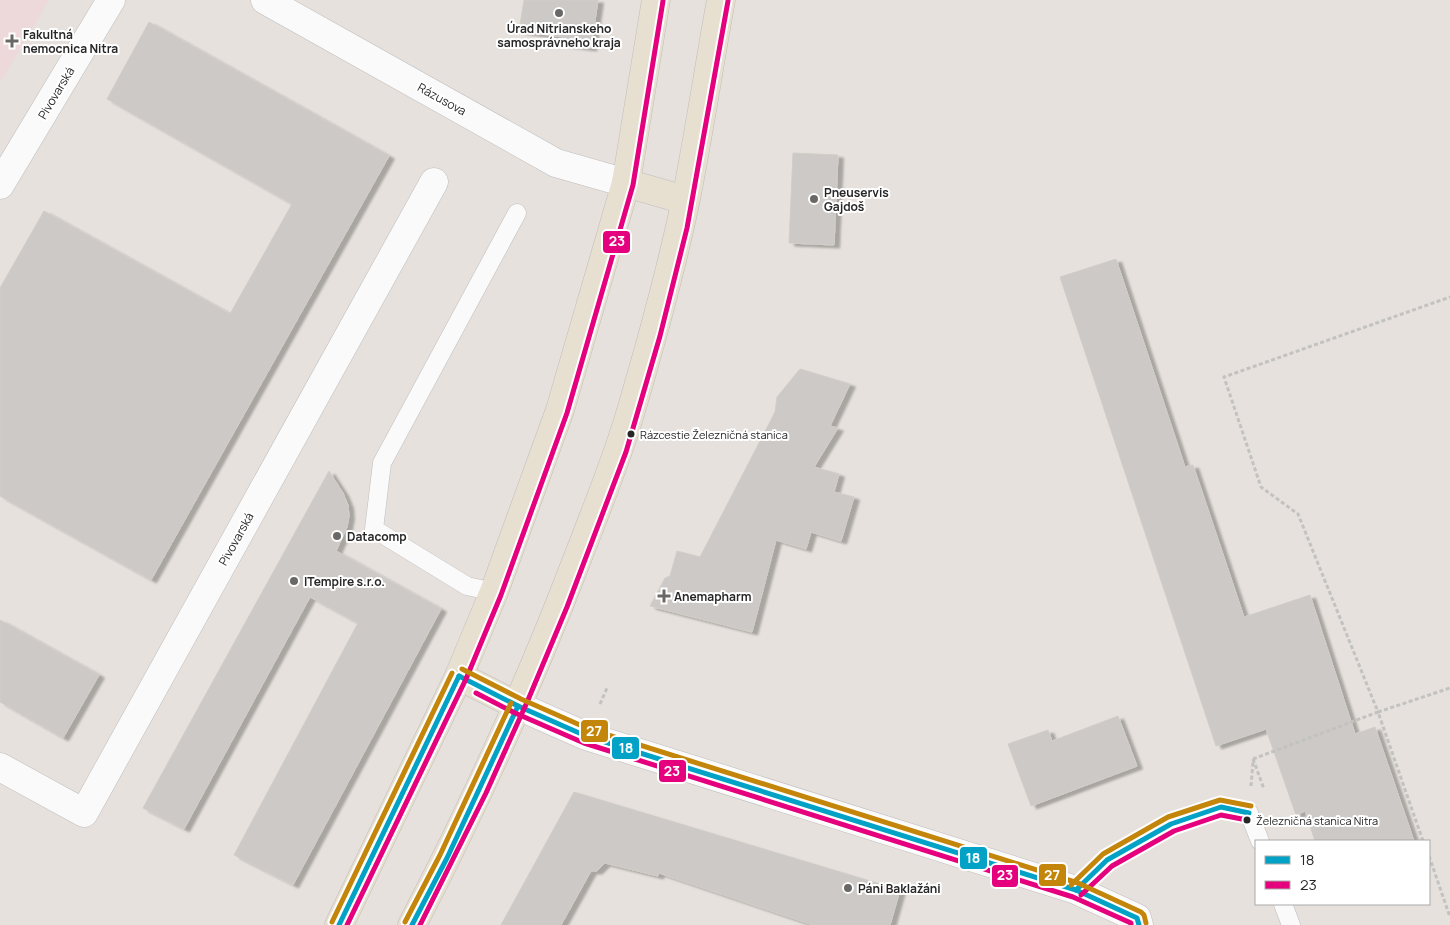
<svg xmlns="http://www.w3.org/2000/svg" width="1450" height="925" viewBox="0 0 1450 925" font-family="Manrope,sans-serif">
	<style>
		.medical { fill: #edd9d9 }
		.building { fill: #ccc9c6; stroke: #d1cdc8; filter: url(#shadow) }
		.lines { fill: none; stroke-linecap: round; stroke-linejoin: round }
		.service-casing { stroke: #bfbdbe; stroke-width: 19 }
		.minor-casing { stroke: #bfbdbe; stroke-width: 29 }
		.primary-casing { stroke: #bfbdbb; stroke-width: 29 }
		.path { stroke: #c2c2c1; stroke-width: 3; stroke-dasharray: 4 2.5; stroke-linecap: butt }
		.service { stroke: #fbfafa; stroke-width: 18 }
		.minor { stroke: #fbfafa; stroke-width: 28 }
		.primary { stroke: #e7dfd0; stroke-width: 28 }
		.bus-1-casing { stroke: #fff; stroke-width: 9 }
		.bus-2-casing { stroke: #fff; stroke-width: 9 }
		.bus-3-casing { stroke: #fff; stroke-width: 9 }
		.bus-1 { stroke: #02a2c6; stroke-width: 5 }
		.bus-2 { stroke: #e5007d; stroke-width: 5 }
		.bus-3 { stroke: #c3860a; stroke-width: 5 }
		.poi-dot { fill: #6a6866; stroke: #fff; stroke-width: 2 }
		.bus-dot { fill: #272727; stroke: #fff; stroke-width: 2 }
		.labels { text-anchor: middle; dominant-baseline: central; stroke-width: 4; stroke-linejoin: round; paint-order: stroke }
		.bus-label { font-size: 11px; fill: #272727; stroke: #fff; text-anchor: start }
		.poi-label { font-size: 12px; font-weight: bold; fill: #272727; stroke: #fff; text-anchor: start }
		.street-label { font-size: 12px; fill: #272727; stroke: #fff }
		.line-badge { stroke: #fff; stroke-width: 2 }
		.badge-label { font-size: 14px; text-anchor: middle; font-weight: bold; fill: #fff }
	</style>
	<defs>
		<filter id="shadow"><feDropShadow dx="5.5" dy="3" stdDeviation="1" flood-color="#0004"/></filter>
	</defs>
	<rect width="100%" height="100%" fill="#e6e1dc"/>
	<path class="medical" d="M0,0H49L0,83Z"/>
	<g class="building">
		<path d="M524,0H598L591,48L562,44L563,37L519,31Z"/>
		<path d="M149,22L389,156L151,580L0,496V288L44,211L230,314L292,204L107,99Z"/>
		<path d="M793,153L838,155L834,245L789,243Z"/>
		<path d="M1116,259L1185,467L1193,465L1244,617L1310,595L1355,734L1375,727L1414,841H1315L1305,811L1296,815L1266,729L1216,746L1060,277Z"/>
		<path d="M800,369L850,384L830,426L838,428L814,467L839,474L834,492L854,497L841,541L811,532L806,549L776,540L752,632L650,606L665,578L670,576L677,551L700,557L775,412L777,397Z"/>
		<path d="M329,471L343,493L348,505L349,516L347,527L336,551L441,609L293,885L234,855L358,623L310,597L184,829L143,808Z"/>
		<path d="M0,620L99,675L63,738L0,702Z"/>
		<path d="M1118,716L1137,766L1031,806L1008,744L1048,730L1052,741Z"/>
		<path d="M574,792L900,890L890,925H813L659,873L658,876L605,863L597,871H591L561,925H501Z"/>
	</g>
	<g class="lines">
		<g class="service-casing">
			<g id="service">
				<path d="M494,592L467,586L374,529L382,463L517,213"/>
				<path d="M1076,890L1107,860L1171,824L1221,807L1249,813L1260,841"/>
				<path d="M1283,904L1291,925"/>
			</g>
		</g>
		<g class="minor-casing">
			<g id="minor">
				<path d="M265,0L556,163L626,183"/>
				<path d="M0,185L111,0"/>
				<path d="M518,706L586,736L1076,890L1137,918L1139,925"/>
				<path d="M0,767L84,813L434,182"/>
			</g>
		</g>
		<g class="primary-casing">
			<g id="primary">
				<path d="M626,183L685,200"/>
				<path d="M459,676L518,706"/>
				<path d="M339,925L459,676L494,592L560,410L626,183L656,0"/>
				<path d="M412,925C474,806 530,683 578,557C596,510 616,462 630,414C651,343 671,271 686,199C699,133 709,66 721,0"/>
			</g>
		</g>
		<g class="path">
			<path d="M600,704L607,688"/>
			<path d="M1253,759L1378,712L1298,514L1261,487L1224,377L1450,297"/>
			<path d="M1253,759L1264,789"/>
			<path d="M1251,786L1253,762"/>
			<path d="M1423,841L1378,712L1450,688"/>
			<path d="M1429,856L1450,917"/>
		</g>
		<use href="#service" class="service"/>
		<use href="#minor" class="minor"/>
		<use href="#primary" class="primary"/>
		<g class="bus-1-casing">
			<g id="bus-1">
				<path d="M459,676L518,706L586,736L1076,890L1137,918L1139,925"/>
				<path d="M1076,890L1107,860L1171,824L1221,807L1249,813"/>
				<path d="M339,925L459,676"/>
				<path d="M412,925L447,858L518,706"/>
			</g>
		</g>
		<g class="bus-2-casing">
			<g id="bus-2">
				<path d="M476,693L515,713L584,743L1073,897L1131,923V925"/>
				<path d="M1081,895L1112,866L1174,831L1221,815L1247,820"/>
				<path d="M347,925L466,679L501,595L567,413L633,185L663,1"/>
				<path d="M420,925L486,793L528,700L567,607L626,452L660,336L687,228L728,1"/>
			</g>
		</g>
		<g class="bus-3-casing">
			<g id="bus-3">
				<path d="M462,669L521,699L589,729L1078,883L1141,912L1144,915L1146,923"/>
				<path d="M1071,885L1103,854L1168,817L1220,800L1251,806"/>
				<path d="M332,922L452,673"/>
				<path d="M405,922L440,855L511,703"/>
			</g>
		</g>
		<use href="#bus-1" class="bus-1"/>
		<use href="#bus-2" class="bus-2"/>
		<use href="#bus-3" class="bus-3"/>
	</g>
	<g class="poi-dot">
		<circle cx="559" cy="13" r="5"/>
		<path d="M9.5 33.5h5v5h5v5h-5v5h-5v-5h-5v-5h5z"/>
		<circle cx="814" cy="199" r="5"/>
		<circle cx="337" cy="536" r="5"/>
		<circle cx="294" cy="581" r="5"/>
		<path d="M661.5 588.5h5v5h5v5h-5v5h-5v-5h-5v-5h5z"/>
		<circle cx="848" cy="888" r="5"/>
	</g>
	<g class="bus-dot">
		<circle cx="631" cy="434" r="4.5"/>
		<circle cx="1247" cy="820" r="4.5"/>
	</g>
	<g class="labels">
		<g class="bus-label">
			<text x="640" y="434">Rázcestie Železničná stanica</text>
			<text x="1256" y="820">Železničná stanica Nitra</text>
		</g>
		<g class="poi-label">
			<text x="559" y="28" text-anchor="middle">Úrad Nitrianskeho<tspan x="559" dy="14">samosprávneho kraja</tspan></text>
			<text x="23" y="34">Fakultná<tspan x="23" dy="14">nemocnica Nitra</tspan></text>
			<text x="824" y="192">Pneuservis<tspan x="824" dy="14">Gajdoš</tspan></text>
			<text x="347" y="536">Datacomp</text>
			<text x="304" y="581">ITempire s.r.o.</text>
			<text x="674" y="596">Anemapharm</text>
			<text x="858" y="888">Páni Baklažáni</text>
		</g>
		<g class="street-label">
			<text transform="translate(56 93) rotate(-59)">Pivovarská</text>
			<text transform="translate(442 99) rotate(29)">Rázusova</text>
			<text transform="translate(236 539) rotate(-61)">Pivovarská</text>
		</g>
	</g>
	<g class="line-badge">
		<rect x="602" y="230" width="29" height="24" rx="5" fill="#e5007d"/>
		<rect x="580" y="719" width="29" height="24" rx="5" fill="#c3860a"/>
		<rect x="611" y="736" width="29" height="24" rx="5" fill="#02a2c6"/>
		<rect x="658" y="759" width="29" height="24" rx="5" fill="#e5007d"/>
		<rect x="959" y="846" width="29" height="24" rx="5" fill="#02a2c6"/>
		<rect x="1038" y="863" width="29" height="24" rx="5" fill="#c3860a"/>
		<rect x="991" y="864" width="28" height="24" rx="5" fill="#e5007d"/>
	</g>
	<g class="badge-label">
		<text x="617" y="246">23</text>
		<text x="594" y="736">27</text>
		<text x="626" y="753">18</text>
		<text x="672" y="776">23</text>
		<text x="973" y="863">18</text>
		<text x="1052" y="880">27</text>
		<text x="1005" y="880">23</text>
	</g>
	<rect x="1255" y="840" width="175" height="65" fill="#ffffff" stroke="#a9a9a9"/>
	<rect x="1265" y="856" width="25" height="8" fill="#02a2c6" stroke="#a9a9a9"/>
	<text x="1300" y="865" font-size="15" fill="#272727">18</text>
	<rect x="1265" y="881" width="25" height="8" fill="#e5007d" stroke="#a9a9a9"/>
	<text x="1300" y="890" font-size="15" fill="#272727">23</text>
</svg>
